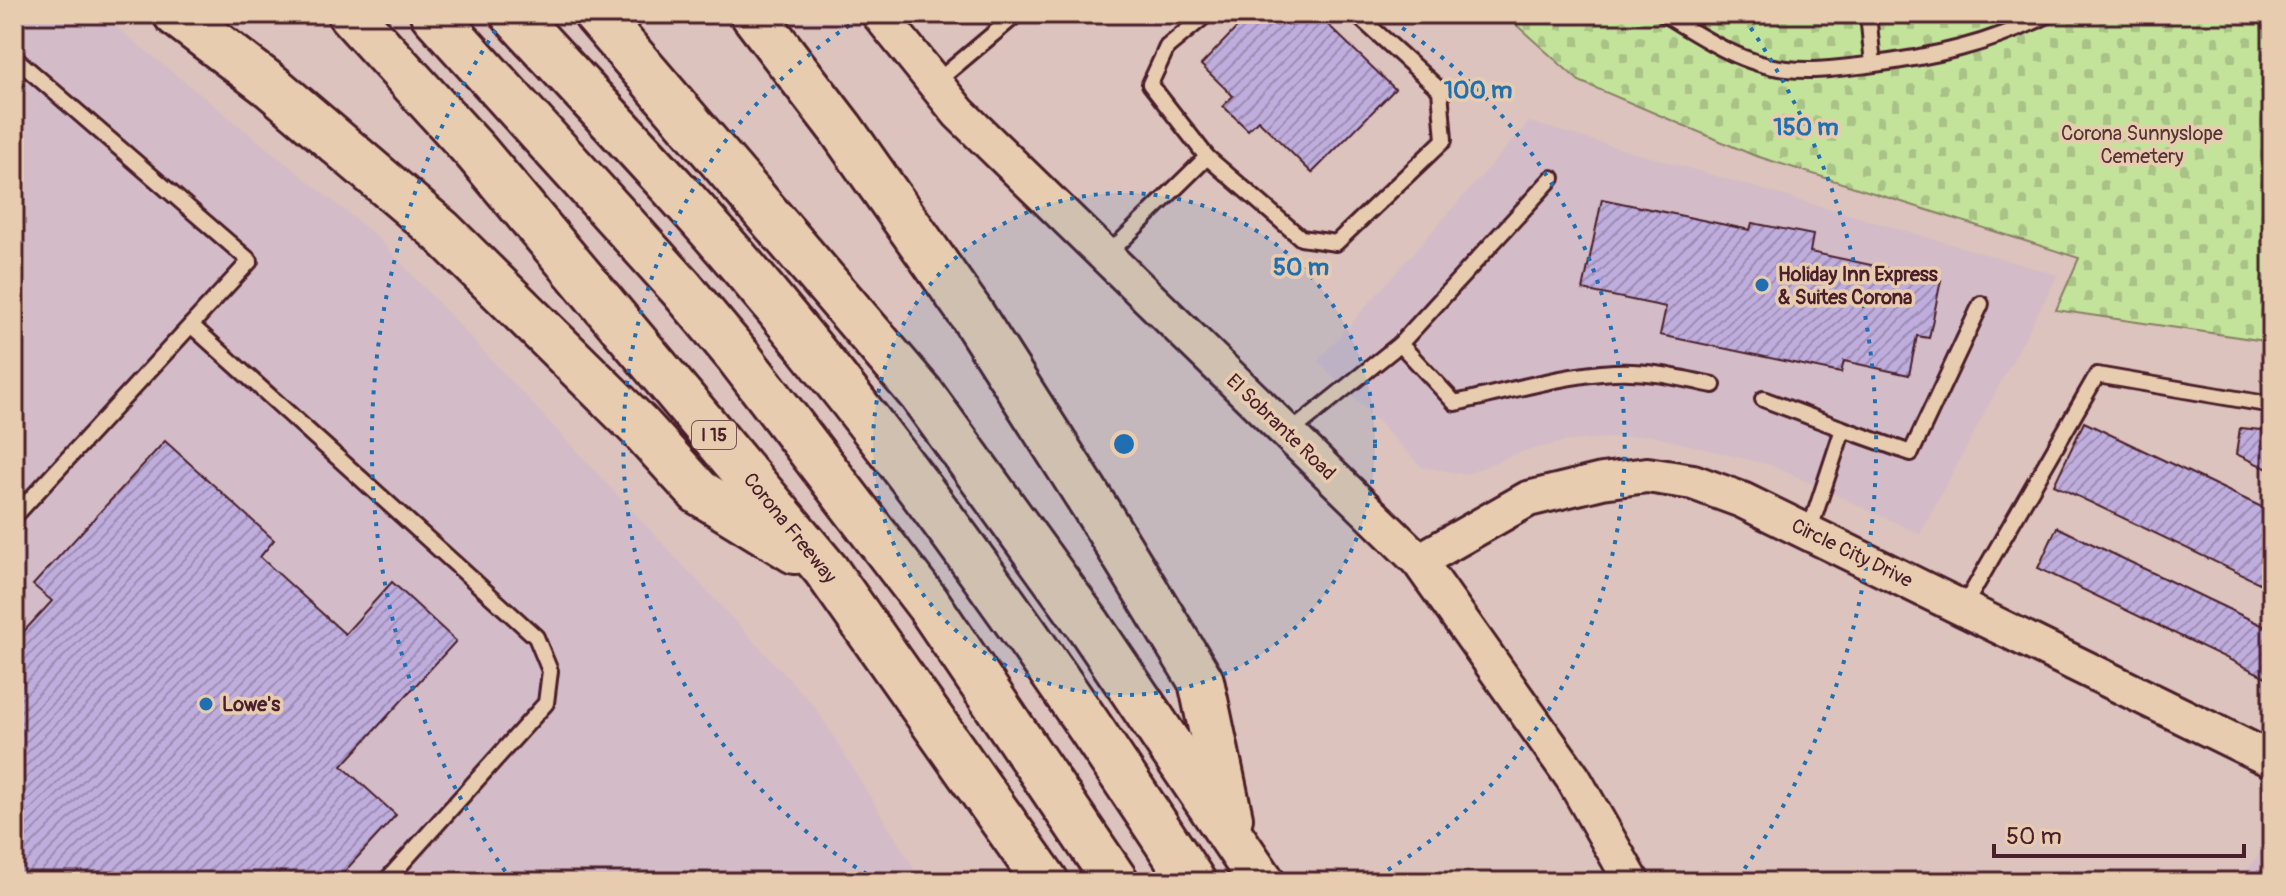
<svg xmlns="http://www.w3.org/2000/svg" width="2286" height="896" viewBox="0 0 2286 896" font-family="Pangolin,sans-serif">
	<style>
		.built { fill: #d3bcc7 }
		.cemetery { fill: url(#cemetery-stones); stroke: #868163; stroke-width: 2 }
		.building { fill: url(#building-hatch); stroke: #4a1f2b; stroke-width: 2 }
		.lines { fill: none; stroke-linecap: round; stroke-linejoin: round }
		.service-casing { stroke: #4a1f2b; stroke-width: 20 }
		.tertiary-casing { stroke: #4a1f2b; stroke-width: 40 }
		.motorway-casing { stroke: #4a1f2b; stroke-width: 50 }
		.service { stroke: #e8ccaf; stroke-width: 14 }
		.tertiary { stroke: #e8ccaf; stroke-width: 34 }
		.motorway { stroke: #e8ccaf; stroke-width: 44 }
		.ring { fill: none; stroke: #1f6fb2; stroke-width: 4; stroke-dasharray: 4 8 }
		.poi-dot { fill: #1f6fb2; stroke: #e8ccaf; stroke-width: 3 }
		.labels { text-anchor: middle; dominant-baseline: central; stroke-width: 7; stroke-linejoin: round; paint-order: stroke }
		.shield { fill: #e8ccaf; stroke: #795353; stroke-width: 2 }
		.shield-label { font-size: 18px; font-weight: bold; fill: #4a1f2b }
		.park-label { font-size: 20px; fill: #563336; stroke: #e8ccaf }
		.poi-label { font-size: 20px; font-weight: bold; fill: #4a1f2b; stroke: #e8ccaf; text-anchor: start }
		.street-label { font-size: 20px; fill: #4a1f2b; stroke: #e8ccaf }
		.centre { fill: #1f6fb2; stroke: #e8ccaf; stroke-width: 4 }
		.ring-label { font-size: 24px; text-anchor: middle; font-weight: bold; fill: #1f6fb2; stroke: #e8ccaf; stroke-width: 7; stroke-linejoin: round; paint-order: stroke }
	</style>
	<defs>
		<pattern id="cemetery-stones" width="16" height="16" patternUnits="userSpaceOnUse" patternTransform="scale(2)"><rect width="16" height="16" fill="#c3e39b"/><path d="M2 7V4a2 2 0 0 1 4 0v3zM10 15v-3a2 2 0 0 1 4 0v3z" fill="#a9c286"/></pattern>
		<pattern id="building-hatch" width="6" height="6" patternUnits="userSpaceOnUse" patternTransform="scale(2)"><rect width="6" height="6" fill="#bfaddd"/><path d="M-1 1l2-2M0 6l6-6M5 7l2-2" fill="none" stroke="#9d8cb3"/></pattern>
	</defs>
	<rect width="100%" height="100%" fill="#dcc3bd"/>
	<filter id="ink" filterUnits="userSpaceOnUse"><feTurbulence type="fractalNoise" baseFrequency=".0125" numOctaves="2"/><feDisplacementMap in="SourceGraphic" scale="16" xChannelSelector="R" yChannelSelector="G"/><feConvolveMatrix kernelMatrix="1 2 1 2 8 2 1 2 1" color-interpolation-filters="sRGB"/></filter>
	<g filter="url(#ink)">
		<g class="built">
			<path d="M14,14H100L375,235L816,708L922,882H14Z"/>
			<path d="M1529,122L2058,275L1920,534L1771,465L1648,435L1568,441L1521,452L1467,474L1422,467L1318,361Z"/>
			<path d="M2272,836V882H2239Z"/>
		</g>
		<path class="cemetery" d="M1504,14H2272V342L2056,310L2079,258L1753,155L1579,81Z"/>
		<g class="building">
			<path d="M1250,14H1265L1277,25L1288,14H1317L1395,89L1312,173L1258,120L1248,130L1223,106L1233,96L1201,65Z"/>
			<path d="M1602,199L1750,230L1752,223L1813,235L1810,252L1941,280L1929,338L1917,336L1909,375L1844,361L1841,373L1660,335L1666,307L1583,290Z"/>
			<path d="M2084,422L2272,512V589L2054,485Z"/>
			<path d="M2240,428L2272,431V471L2236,454Z"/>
			<path d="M165,441L274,540L260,557L345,634L392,582L456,641L342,766L396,815L335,882H14V642L52,601L33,585Z"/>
			<path d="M2057,527L2272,630V680L2038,568Z"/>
		</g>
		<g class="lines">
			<g class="service-casing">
				<g id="service">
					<path d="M1207,14L1167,47L1150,84L1207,157L1301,238L1336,243L1444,140L1440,90L1356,14"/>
					<path d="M1664,14C1701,37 1743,65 1787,69C1813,72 1841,68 1867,65C1933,57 1990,44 2050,14"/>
					<path d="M1868,14L1873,64"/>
					<path d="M14,57L250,261L14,517"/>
					<path d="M935,83L1017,14"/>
					<path d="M1552,178L1400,344L1455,403C1507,392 1561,375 1614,372C1648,370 1680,378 1713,385"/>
					<path d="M1106,256L1207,157"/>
					<path d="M191,325L536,637L550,671L546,703L385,882"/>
					<path d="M1763,399L1843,429L1809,532"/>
					<path d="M1843,429L1911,453L1981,304"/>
					<path d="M1288,434L1400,344"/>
					<path d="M1963,608L2097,375L2272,405"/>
				</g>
			</g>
			<g class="tertiary-casing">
				<g id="tertiary">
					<path d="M879,14L959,113L1419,561L1573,778L1632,882"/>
					<path d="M1419,561L1528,499L1602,481L1647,475L1693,482L1742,500L2272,760"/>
				</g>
			</g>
			<g class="motorway-casing">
				<g id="motorway">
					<path d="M176,14L271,86L441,231L640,427L699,492L795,551"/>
					<path d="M350,14L476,152L826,570L1046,882"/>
					<path d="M433,14L682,289L738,356L928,604L1116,882"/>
					<path d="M513,14C597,106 684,196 764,292C920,478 1060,678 1193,882"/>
					<path d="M596,14L922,395L1089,626L1262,882"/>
					<path d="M753,14L841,129L972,315L1099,514L1201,681L1230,818"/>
				</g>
			</g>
			<use href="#service" class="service"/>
			<use href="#tertiary" class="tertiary"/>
			<use href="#motorway" class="motorway"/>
		</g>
	</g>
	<circle cx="1124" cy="444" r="251" fill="#1f6fb2" fill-opacity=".12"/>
	<g class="ring">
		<circle cx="1124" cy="444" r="251"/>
		<path d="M877 880A501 501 0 0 1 866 15M1382 15A501 501 0 0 1 1371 880"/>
		<path d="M512 881A752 752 0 0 1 504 18M1744 18A752 752 0 0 1 1736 881"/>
	</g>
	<g class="poi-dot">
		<circle cx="1762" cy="285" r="8"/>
		<circle cx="206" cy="704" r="8"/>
	</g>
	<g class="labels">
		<rect class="shield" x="692" y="421" width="44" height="28" rx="6"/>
		<g class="shield-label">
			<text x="714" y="435">I 15</text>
		</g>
		<g class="park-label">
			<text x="2142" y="133">Corona Sunnyslope<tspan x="2142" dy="23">Cemetery</tspan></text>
		</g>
		<g class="poi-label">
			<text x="1778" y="274">Holiday Inn Express<tspan x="1778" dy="23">&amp; Suites Corona</tspan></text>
			<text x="222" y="704">Lowe's</text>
		</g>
		<g class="street-label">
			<text transform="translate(1281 427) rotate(44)">El Sobrante Road</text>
			<text transform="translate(790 528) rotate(51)">Corona Freeway</text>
			<text transform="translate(1852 553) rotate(26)">Circle City Drive</text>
		</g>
	</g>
	<circle cx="1124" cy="444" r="12" class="centre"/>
	<g class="ring-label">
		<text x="1478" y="98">100 m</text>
		<text x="1806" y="135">150 m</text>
		<text x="1301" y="275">50 m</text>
	</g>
	<rect width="2286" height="896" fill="none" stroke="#e8ccaf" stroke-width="48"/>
	<rect x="24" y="24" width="2238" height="848" fill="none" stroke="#4a1f2b" stroke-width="3" filter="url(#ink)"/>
	<path d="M1994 844v12h250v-12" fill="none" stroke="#4a1f2b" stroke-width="4"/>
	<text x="2006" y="844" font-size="24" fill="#4a1f2b" stroke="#e8ccaf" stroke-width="6" paint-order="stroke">50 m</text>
</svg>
